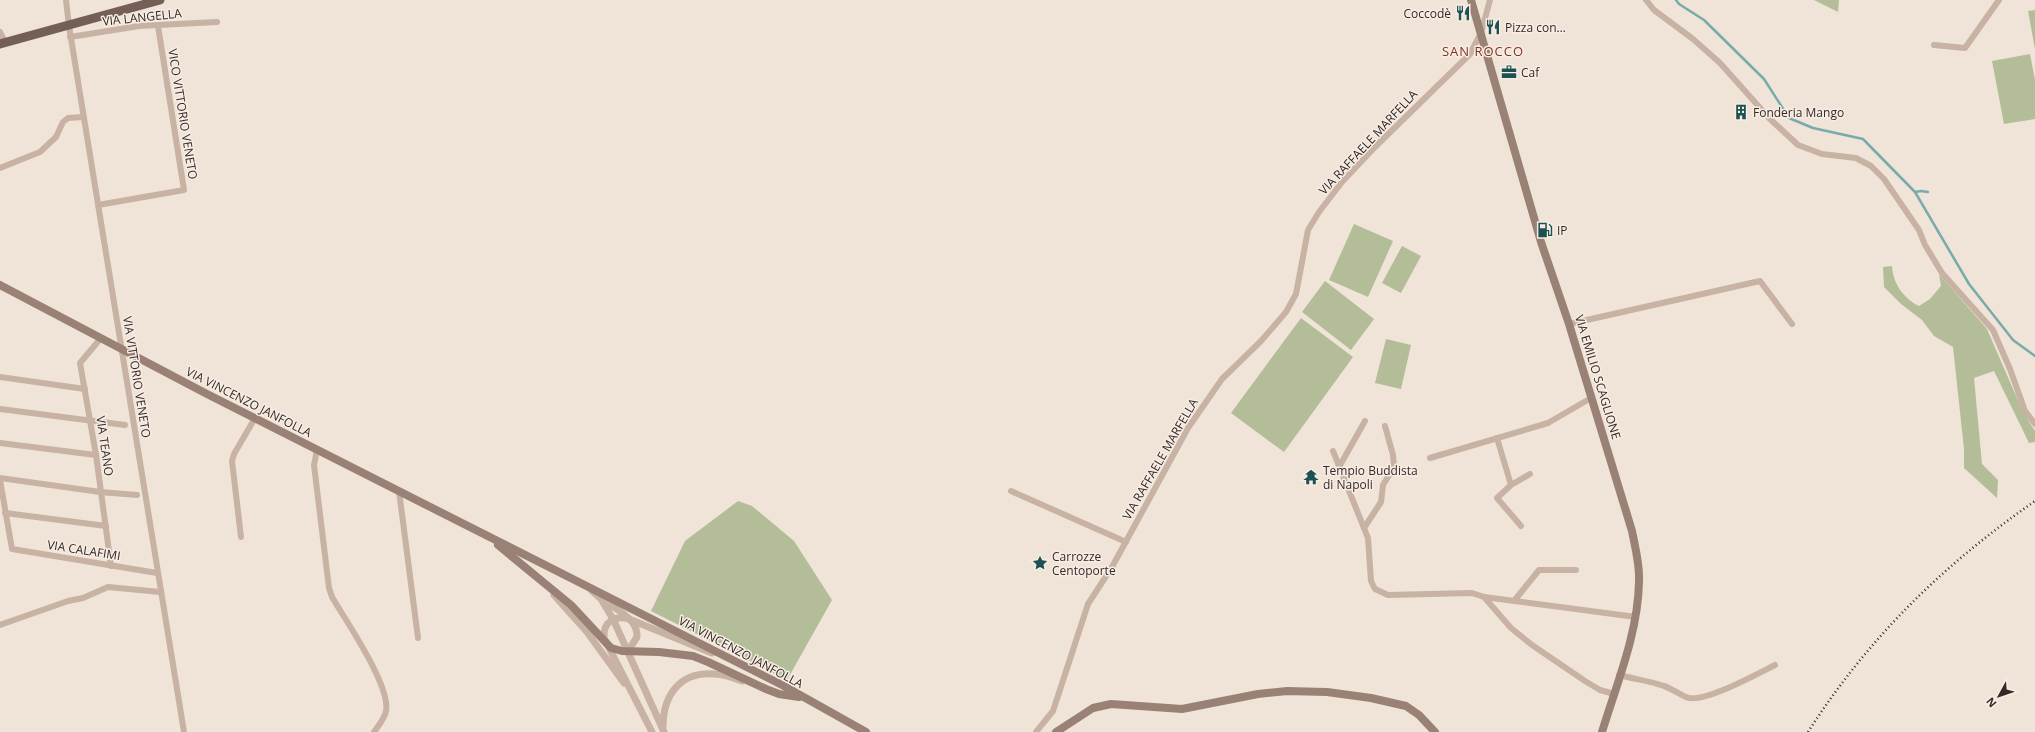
<svg xmlns="http://www.w3.org/2000/svg" width="2035" height="732" viewBox="0 0 2035 732" font-family="'Open Sans',sans-serif">
	<style>
		.green { fill: #b3be99 }
		.lines { fill: none; stroke-linecap: round; stroke-linejoin: round }
		.stream { stroke: #78abab; stroke-width: 2.5 }
		.minor { stroke: #c7b2a4; stroke-width: 6 }
		.tertiary { stroke: #c7b2a4; stroke-width: 7 }
		.secondary { stroke: #9a8176; stroke-width: 8 }
		.primary { stroke: #745f57; stroke-width: 9 }
		.rail { stroke: #332926; stroke-width: 2.5; stroke-dasharray: 1 3; stroke-linecap: butt }
		.labels { text-anchor: middle; dominant-baseline: central; stroke-width: 3; stroke-linejoin: round; paint-order: stroke }
		.poi-label { font-size: 12px; fill: #332926; stroke: #f8ede4; text-anchor: start }
		.street-label { font-size: 12px; fill: #332926; stroke: #f8ede4 }
		.neighbourhood-label { font-size: 13px; letter-spacing: 1px; fill: #7f3322; stroke: #f8ede4 }
	</style>
	<rect width="100%" height="100%" fill="#f0e3d8"/>
	<g class="green">
		<path d="M1814,0H1839L1838,12Z"/>
		<path d="M2035,10V49L2028,11Z"/>
		<path d="M2030,54L2035,80V119L2004,124L1992,61Z"/>
		<path d="M1354,224L1393,241L1368,297L1329,280Z"/>
		<path d="M1402,246L1421,256L1401,293L1382,283Z"/>
		<path d="M1892,266C1893,283 1903,298 1919,306L1930,299L1941,286L1939,274L1987,329L2023,412L2035,431V442L2029,443L1994,371L1974,378L1982,464L1998,480L1997,498L1964,468V449L1953,347L1934,336L1922,320L1901,304L1884,287L1883,267Z"/>
		<path d="M1325,281L1374,319L1351,350L1302,312Z"/>
		<path d="M1301,318L1353,357L1284,452L1231,413Z"/>
		<path d="M1386,339L1411,345L1401,389L1375,383Z"/>
		<path d="M738,501L752,506L794,541L832,600L787,680L651,611L685,541Z"/>
	</g>
	<g class="lines">
		<g class="stream">
			<path d="M1676,0L1679,4L1704,20L1764,79L1789,118L1813,128L1863,139L1915,192L1969,284L2013,340L2035,356"/>
			<path d="M1915,192L1921,191L1928,192"/>
		</g>
		<g class="minor">
			<path d="M66,0L69,26L184,732"/>
			<path d="M1646,0L1654,10L1693,39L1720,63L1770,119L1798,145L1822,154L1856,158L1871,166L1884,179L1919,230L1925,245L1942,273L1993,330L2010,369L2025,411L2035,424"/>
			<path d="M0,32L5,42"/>
			<path d="M70,37L139,26L217,22"/>
			<path d="M1934,45L1965,48L1999,0"/>
			<path d="M0,168L40,152L56,137L63,122L68,118L83,117"/>
			<path d="M98,205L184,190L158,26"/>
			<path d="M1569,324L1760,281L1792,324"/>
			<path d="M101,338L80,363L96,455L111,566"/>
			<path d="M0,377L85,389"/>
			<path d="M0,409L125,425"/>
			<path d="M1497,438L1511,485L1497,498L1521,526"/>
			<path d="M0,443L96,455"/>
			<path d="M317,450L314,465L329,588L332,597C346,621 391,686 386,711C385,718 378,726 374,732"/>
			<path d="M1333,451L1368,538L1371,581L1375,589L1388,595L1472,593L1484,597L1636,617"/>
			<path d="M1430,458L1548,423L1591,398"/>
			<path d="M1339,467L1365,421"/>
			<path d="M0,478L100,492L137,495"/>
			<path d="M0,480L12,549L157,573"/>
			<path d="M1511,485L1530,474"/>
			<path d="M399,491L418,638"/>
			<path d="M1011,491L1126,542"/>
			<path d="M5,513L106,526"/>
			<path d="M1364,528L1381,502L1383,485L1394,467L1393,455L1385,426"/>
			<path d="M241,537L232,461L234,454L255,418"/>
			<path d="M1484,597L1511,628L1532,645L1585,681L1600,690L1614,694"/>
			<path d="M1514,601L1539,570H1576"/>
			<path d="M0,625L68,601L83,598L108,587L160,592"/>
			<path d="M1619,675C1634,679 1650,681 1664,686C1671,688 1685,698 1689,698C1708,701 1757,674 1775,665"/>
			<path d="M1036,732L1053,711L1088,604L1112,567L1188,428L1222,379L1261,341L1286,312L1296,294L1308,230L1319,212L1342,182L1375,147L1470,54L1481,33L1490,0"/>
		</g>
		<g class="tertiary">
			<path d="M592,591L601,599L613,619L664,732"/>
			<path d="M554,595L587,632L624,683"/>
			<path d="M605,601C618,611 638,619 637,637L628,651"/>
			<path d="M663,727C663,695 680,671 715,674C724,674 734,678 742,681"/>
			<path d="M652,732L604,638C603,622 614,615 629,619L712,653"/>
		</g>
		<g class="secondary">
			<path d="M1471,0L1541,242L1569,324L1632,531C1635,547 1640,564 1639,582C1638,633 1617,683 1602,732"/>
			<path d="M0,285L207,394L784,686L866,732"/>
			<path d="M498,545L571,605L611,648L622,651L659,652L693,656L708,662L766,689L779,694L799,697"/>
			<path d="M1056,732L1093,708L1111,704L1182,709L1258,694L1287,691L1327,692L1371,698L1406,706L1419,715L1435,732"/>
		</g>
		<path class="primary" d="M0,44L160,0"/>
		<path class="rail" d="M1808,732C1869,637 1943,565 2035,501"/>
	</g>
	<defs>
		<g id="restaurant-bare" transform="scale(1.2)"><path d="M-5-6h1v4h1v-4h1v4h1v-4h1v5L-1.5 .5V6h-2V.5L-5-1ZM5-6V6H3V1.5H1.5Q1.5-4 5-6Z" fill="#1d5252" stroke="#f8ede4" stroke-width="2.5" paint-order="stroke"/></g>
		<g id="office-bare" transform="scale(1.2)"><path d="M-6-3h4V-5.5h4V-3h4V5H-6ZM-1-4.5V-3h2v-1.5ZM-6 0V1H6V0Z" fill="#1d5252" stroke="#f8ede4" stroke-width="2.5" paint-order="stroke"/></g>
		<g id="building-bare" transform="scale(1.2)"><path d="M-4-6H4V6H1V3H-1V6H-4ZM-2.5-4.3h1.7v1.8h-1.7ZM.8-4.3h1.7v1.8H.8ZM-2.5-1h1.7V.8h-1.7ZM.8-1h1.7V.8H.8Z" fill="#1d5252" stroke="#f8ede4" stroke-width="2.5" paint-order="stroke"/></g>
		<g id="fuel-bare" transform="scale(1.2)"><path d="M-5.5-6h7V0h2V4h1.3V-2.5L3-4.5l.8-.8L6-3V5H2.5V1h-1V6h-7ZM-4.2-4.7v3.2H.2V-4.7Z" fill="#1d5252" stroke="#f8ede4" stroke-width="2.5" paint-order="stroke"/></g>
		<g id="temple-bare" transform="scale(1.2)"><path d="M0-6L5-2H3V0L6.5 2.5H4V6H1.5V3h-3V6H-4V2.5H-6.5L-3 0V-2H-5Z" fill="#1d5252" stroke="#f8ede4" stroke-width="2.5" paint-order="stroke"/></g>
		<g id="sight-bare" transform="scale(1.2)"><path d="M0-6L1.8-2.2L6-1.7L2.9 1.2L3.7 5.4L0 3.3L-3.7 5.4L-2.9 1.2L-6-1.7L-1.8-2.2Z" fill="#1d5252" stroke="#f8ede4" stroke-width="2.5" paint-order="stroke"/></g>
	</defs>
	<g fill-rule="evenodd">
		<use href="#restaurant-bare" x="1463" y="13"/>
		<use href="#restaurant-bare" x="1493" y="27"/>
		<use href="#office-bare" x="1509" y="72"/>
		<use href="#building-bare" x="1741" y="112"/>
		<use href="#fuel-bare" x="1545" y="230"/>
		<use href="#temple-bare" x="1311" y="477"/>
		<use href="#sight-bare" x="1040" y="563"/>
	</g>
	<g class="labels">
		<g class="poi-label">
			<text x="1451" y="13" text-anchor="end">Coccodè</text>
			<text x="1505" y="27">Pizza con…</text>
			<text x="1521" y="72">Caf</text>
			<text x="1753" y="112">Fonderia Mango</text>
			<text x="1557" y="230">IP</text>
			<text x="1323" y="470">Tempio Buddista<tspan x="1323" dy="14">di Napoli</tspan></text>
			<text x="1052" y="556">Carrozze<tspan x="1052" dy="14">Centoporte</tspan></text>
		</g>
		<g class="street-label">
			<text transform="translate(142 17) rotate(-6)">VIA LANGELLA</text>
			<text transform="translate(183 114) rotate(81)">VICO VITTORIO VENETO</text>
			<text transform="translate(1368 142) rotate(-47)">VIA RAFFAELE MARFELLA</text>
			<text transform="translate(137 377) rotate(81)">VIA VITTORIO VENETO</text>
			<text transform="translate(1598 377) rotate(73)">VIA EMILIO SCAGLIONE</text>
			<text transform="translate(249 402) rotate(27)">VIA VINCENZO JANFOLLA</text>
			<text transform="translate(105 446) rotate(82)">VIA TEANO</text>
			<text transform="translate(1160 459) rotate(-60)">VIA RAFFAELE MARFELLA</text>
			<text transform="translate(84 550) rotate(9)">VIA CALAFIMI</text>
			<text transform="translate(741 652) rotate(28)">VIA VINCENZO JANFOLLA</text>
		</g>
		<g class="neighbourhood-label">
			<text x="1483" y="51">SAN ROCCO</text>
		</g>
	</g>
	<g transform="translate(1999 696) rotate(230)" stroke="#f8ede4" stroke-width="3" paint-order="stroke">
	<path d="M0-3L7 15L0 10L-7 15Z" fill="#332926"/>
	<text y="-6" font-size="11" font-weight="bold" text-anchor="middle" fill="#332926">N</text>
	</g>
</svg>
